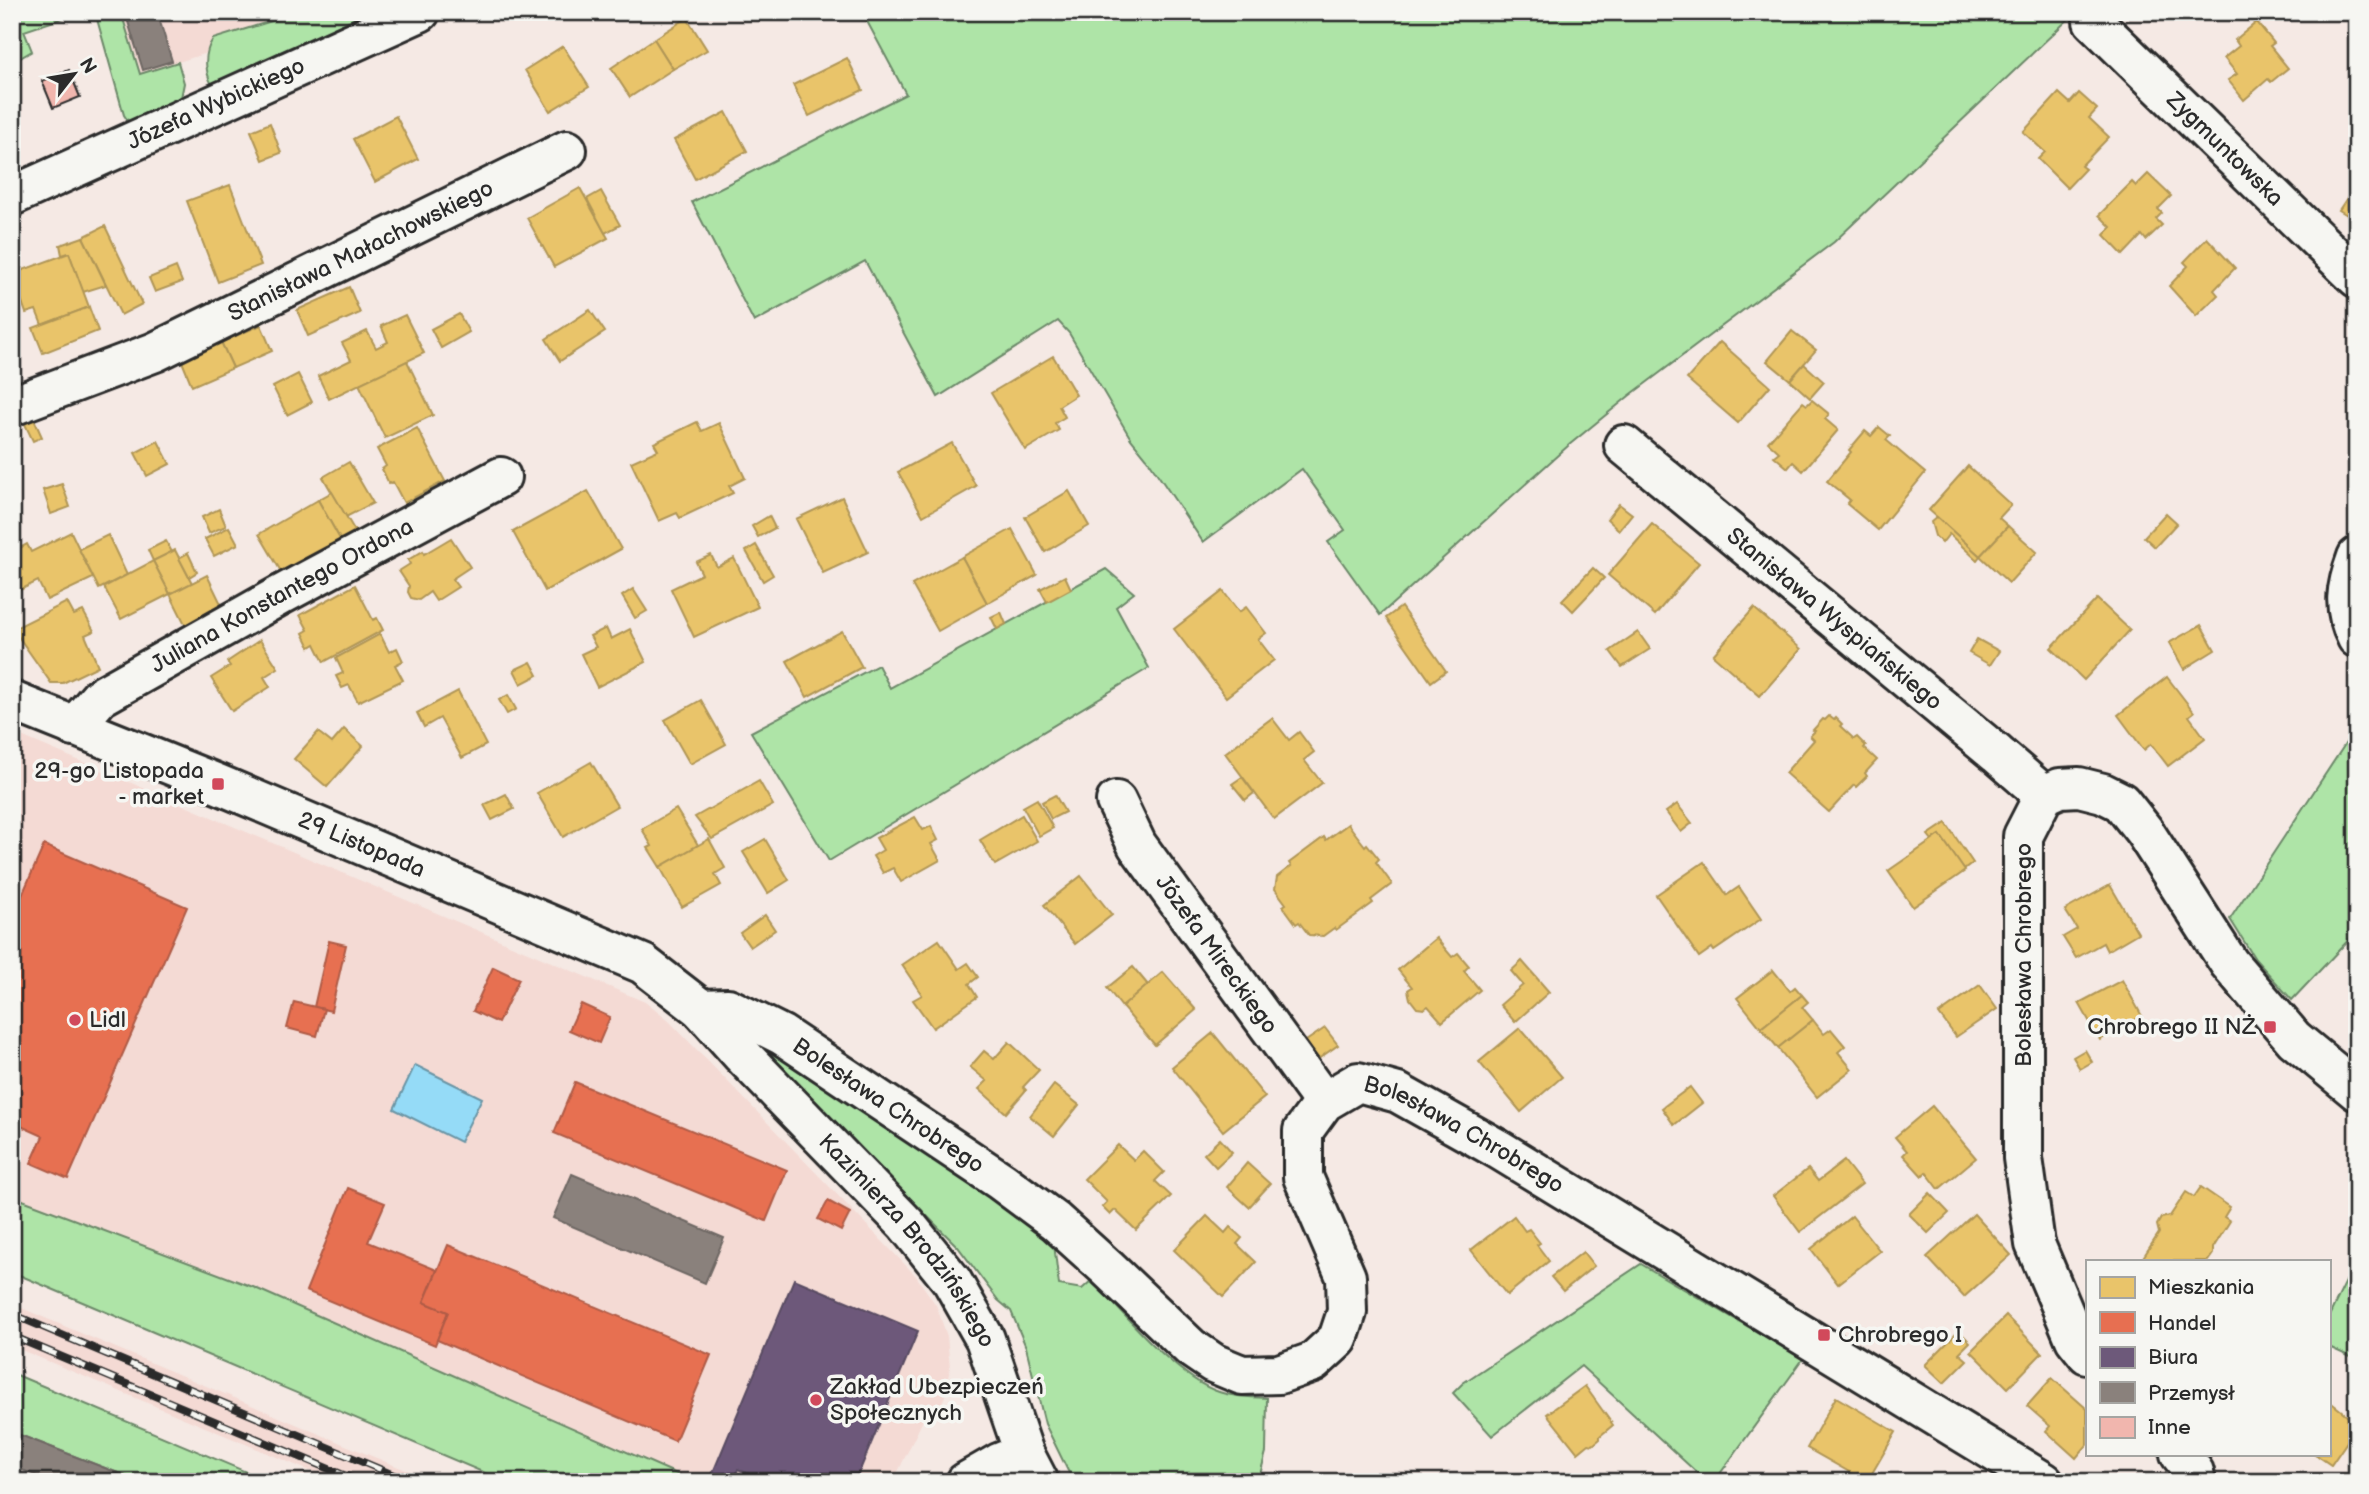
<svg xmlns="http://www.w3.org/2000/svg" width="2369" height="1494" viewBox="0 0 2369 1494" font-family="'Balsamiq Sans',sans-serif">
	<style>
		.built { fill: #f4dad4 }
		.green { fill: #aee4a7; stroke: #6c8869; stroke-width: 2 }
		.water { fill: #95dbf7; stroke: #6b95a5; stroke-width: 2 }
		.homes { fill: #e9c46a; stroke: #b09657; stroke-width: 2 }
		.shops { fill: #e76f51; stroke: #af5b46; stroke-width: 2 }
		.offices { fill: #6d597a; stroke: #594b62; stroke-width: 2 }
		.industry { fill: #8a817c; stroke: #6e6764; stroke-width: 2 }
		.building { fill: #f1b6ae; stroke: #2b2b2b; stroke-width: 2 }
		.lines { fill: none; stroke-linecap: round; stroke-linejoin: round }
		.minor-casing { stroke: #2b2b2b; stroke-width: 44 }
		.minor { stroke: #f6f6f2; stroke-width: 38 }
		.rail-casing { stroke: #2b2b2b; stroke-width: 8 }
		.rail { stroke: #f6f6f2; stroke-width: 5; stroke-dasharray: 16; stroke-linecap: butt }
		.poi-dot { fill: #d1495b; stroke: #f6f6f2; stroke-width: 2.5 }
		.labels { text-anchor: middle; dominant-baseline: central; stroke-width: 7; stroke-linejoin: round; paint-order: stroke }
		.street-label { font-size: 23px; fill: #2b2b2b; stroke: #f6f6f2 }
		.poi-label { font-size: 23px; fill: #2b2b2b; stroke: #f6f6f2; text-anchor: start }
	</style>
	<rect width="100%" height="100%" fill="#f5e9e4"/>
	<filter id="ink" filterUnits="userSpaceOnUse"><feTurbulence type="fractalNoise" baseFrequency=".0143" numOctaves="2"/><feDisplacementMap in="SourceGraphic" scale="14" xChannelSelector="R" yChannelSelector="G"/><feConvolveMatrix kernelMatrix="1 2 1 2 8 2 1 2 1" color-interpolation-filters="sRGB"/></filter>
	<g filter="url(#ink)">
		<g class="built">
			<path d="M121,12H301L213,39L207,53L140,74Z"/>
			<path d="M12,732L645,1002L669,1021L916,1276L936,1305L947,1336L950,1368L945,1396L937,1412L925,1416L893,1482H695L253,1287L12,1196Z"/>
			<path d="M12,1304L362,1452L435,1482H336L14,1347L12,1346Z"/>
		</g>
		<g class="green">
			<path d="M12,12H81L24,31L32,51L20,58L12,35Z"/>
			<path d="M95,12H121L140,74L178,62L184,83L179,108L130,124L124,115Z"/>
			<path d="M301,12H388L217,92C205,78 202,55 213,39Z"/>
			<path d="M862,12H2076L1834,242L1629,396L1569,445L1380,615L1328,542L1345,530L1302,469L1203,542L1148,460L1131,439L1069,333L1058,321L938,397L865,261L754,322L692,202L906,94Z"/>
			<path d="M1106,569L1134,593L1116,607L1149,668L829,861L751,732L878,665L890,688Z"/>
			<path d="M2357,726V931L2292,1000L2255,959L2230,919Z"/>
			<path d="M770,1052L776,1053L998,1202L1054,1244L1059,1285L1082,1289L1092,1280C1122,1312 1178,1379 1219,1392C1234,1397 1251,1397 1267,1398L1266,1452L1258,1482H1076L1068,1471L1045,1424L1026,1347L1011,1311L998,1300L958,1247L771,1060L768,1055Z"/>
			<path d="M12,1196L253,1287L695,1482H506L12,1272Z"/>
			<path d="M2357,1259V1360L2329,1347V1316Z"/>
			<path d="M1641,1264L1803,1359L1714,1482H1707L1581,1366L1492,1436L1453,1393L1463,1383Z"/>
			<path d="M12,1373L270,1482H141L12,1432Z"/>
		</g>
		<path class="water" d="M415,1065L482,1098L460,1142L394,1109Z"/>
		<g class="homes">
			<path d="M687,18L707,50L673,69L654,39Z"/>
			<path d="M2257,22L2274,43L2270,46L2288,68L2271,82L2268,79L2244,100L2228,80L2237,74L2224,58L2239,46L2235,40Z"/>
			<path d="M654,39L673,69L630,97L611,68Z"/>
			<path d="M563,46L589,87L550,111L525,70Z"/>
			<path d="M847,58L863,90L809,116L793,85Z"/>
			<path d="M2059,93L2070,103L2079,93L2097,109L2089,118L2109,137L2081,166L2085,169L2067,188L2038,159L2045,152L2023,132Z"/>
			<path d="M726,112L747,151L695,179L674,140Z"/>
			<path d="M396,116L418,159L375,182L353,139Z"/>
			<path d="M270,123L281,153L263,160L251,131Z"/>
			<path d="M2148,174L2171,196L2158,209L2162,213L2156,219L2162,225L2146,240L2142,235L2123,255L2104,235L2111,227L2099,215L2132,182L2136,186Z"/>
			<path d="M2357,183V221L2339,210Z"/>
			<path d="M230,185L261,265L218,282L187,201Z"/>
			<path d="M580,188L608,238L554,267L527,218Z"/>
			<path d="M601,191L620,225L605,233L587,199Z"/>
			<path d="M105,226L142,304L121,315L83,237Z"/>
			<path d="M83,237L106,285L83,292L69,253L62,255L60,245Z"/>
			<path d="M2207,238L2235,268L2214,290L2218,295L2196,316L2169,286L2188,266L2184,262Z"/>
			<path d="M69,253L89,307L42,325L36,310L26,313L12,274Z"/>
			<path d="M176,267L182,282L155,292L149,278Z"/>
			<path d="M349,287L360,313L308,336L297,310Z"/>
			<path d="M89,307L98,331L43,353L33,328Z"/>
			<path d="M590,310L605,332L560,361L546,339Z"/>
			<path d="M459,314L469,332L441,348L431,329Z"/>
			<path d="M405,315L424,353L329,399L318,376L351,360L342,343L367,331L376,348L388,342L381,326Z"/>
			<path d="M261,325L272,351L233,368L221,342Z"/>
			<path d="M1792,331L1816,350L1790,380L1767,361Z"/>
			<path d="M221,342L233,368L192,386L181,359Z"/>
			<path d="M1720,342L1770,386L1738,423L1687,379Z"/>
			<path d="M1053,356L1076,395L1059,406L1065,417L1055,423L1059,430L1025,450L991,393Z"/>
			<path d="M407,361L433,415L385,438L359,384Z"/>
			<path d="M1804,364L1824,382L1810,398L1790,380Z"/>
			<path d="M298,374L312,402L287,415L273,387Z"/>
			<path d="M1812,400L1829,414L1825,419L1838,430L1803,471L1793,462L1788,468L1774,456L1779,452L1768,442L1803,402L1807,405Z"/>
			<path d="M33,417L42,437L33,441L24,422Z"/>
			<path d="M697,422L702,431L719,423L745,478L729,486L733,493L680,518L677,513L659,521L631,462L658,450L654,443Z"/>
			<path d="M1879,427L1890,436L1886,440L1925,473L1878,530L1847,504L1850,500L1827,481L1851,452L1849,450L1865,431L1871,436Z"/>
			<path d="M417,428L445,481L404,503L393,482L389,484L382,469L386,466L377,449Z"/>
			<path d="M158,441L170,464L147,476L135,453Z"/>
			<path d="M952,443L976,486L923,516L898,472Z"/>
			<path d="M349,462L373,503L346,517L323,477Z"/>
			<path d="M1968,466L2011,505L1999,518L2008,526L1980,556L1929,510Z"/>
			<path d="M62,484L70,507L51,514L43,490Z"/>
			<path d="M588,491L621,549L545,591L513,532Z"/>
			<path d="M1069,491L1089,526L1045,552L1025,517Z"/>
			<path d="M332,492L356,533L341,541L318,500Z"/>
			<path d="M842,497L868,552L823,573L796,519Z"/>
			<path d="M318,500L341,541L283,575L259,534Z"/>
			<path d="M1619,504L1632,514L1619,530L1607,519Z"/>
			<path d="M219,509L226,526L209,533L202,517Z"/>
			<path d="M2166,513L2177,523L2155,547L2144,537Z"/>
			<path d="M769,516L775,528L758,537L752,526Z"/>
			<path d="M1937,517L1980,556L1977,560L1949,534L1942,543L1935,536L1931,522Z"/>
			<path d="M1652,524L1699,563L1655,615L1608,575Z"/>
			<path d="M2008,526L2037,552L2009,583L1980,556Z"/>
			<path d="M229,527L238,544L214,556L205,539Z"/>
			<path d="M1012,529L1037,575L987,603L962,557Z"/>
			<path d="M71,532L93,578L47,600L38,581L20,590L12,577V552L27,544L31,552Z"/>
			<path d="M108,535L127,575L99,589L79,549Z"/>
			<path d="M451,538L470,567L452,579L458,587L436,601L430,592L419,600L411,598L408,592L409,586L399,571L410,564L408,560L423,551L424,554Z"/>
			<path d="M166,541L172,552L153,561L148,550Z"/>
			<path d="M756,545L773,575L763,581L746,551Z"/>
			<path d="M175,550L192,583L170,594L153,561Z"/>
			<path d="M188,553L197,572L189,577L179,558Z"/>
			<path d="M711,555L717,567L734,558L758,607L694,637L671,589L702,574L696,562Z"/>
			<path d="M962,557L987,603L938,631L912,585Z"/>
			<path d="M153,561L170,594L121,619L104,587Z"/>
			<path d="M1593,568L1604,578L1573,611L1562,600Z"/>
			<path d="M207,575L224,610L187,628L170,594Z"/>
			<path d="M1065,576L1071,589L1047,602L1040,589Z"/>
			<path d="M355,585L373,620L377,618L383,630L324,662L315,644L310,647L303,633L308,630L300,615Z"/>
			<path d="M633,589L647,611L635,618L622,596Z"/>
			<path d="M1223,591L1239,612L1246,607L1266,633L1258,639L1274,660L1226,697L1174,629Z"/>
			<path d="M2097,599L2130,630L2084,680L2051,648Z"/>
			<path d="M67,602L74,615L83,611L94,631L85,635L98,666L63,683H51L13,629Z"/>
			<path d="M1401,607L1446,671L1431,682L1386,618Z"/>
			<path d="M1754,608L1801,649L1760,696L1713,655Z"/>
			<path d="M1001,612L1006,624L997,629L991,617Z"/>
			<path d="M2201,625L2215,650L2184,669L2169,643Z"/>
			<path d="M606,628L611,639L630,629L646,662L597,687L581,654L596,647L590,636Z"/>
			<path d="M842,631L862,667L807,697L787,661Z"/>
			<path d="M1638,632L1650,649L1622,667L1610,651Z"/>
			<path d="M380,634L389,652L397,648L403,661L395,665L403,680L358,702L349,685L342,688L336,676L343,673L336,658Z"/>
			<path d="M1977,639L1999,651L1990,665L1969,653Z"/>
			<path d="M260,640L278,668L264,677L270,687L232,711L211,678L230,666L227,662Z"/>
			<path d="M531,662L538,675L521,684L514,670Z"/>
			<path d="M2167,677L2194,712L2189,716L2205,738L2168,766L2151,744L2144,750L2118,715Z"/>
			<path d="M458,691L486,745L462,758L440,718L424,727L417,713Z"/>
			<path d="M508,695L516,709L507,714L499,700Z"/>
			<path d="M701,700L726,744L690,764L665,720Z"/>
			<path d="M1829,716L1834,720L1836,718L1842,724L1840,726L1854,739L1857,737L1866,746L1864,748L1877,760L1865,773L1867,776L1856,787L1854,785L1829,812L1785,773L1814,740L1810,736L1815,731L1813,730L1823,719L1825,720Z"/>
			<path d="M1272,718L1289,740L1299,732L1314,752L1304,760L1322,783L1274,819L1225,753Z"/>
			<path d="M344,729L363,746L327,787L294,759L318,732L332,743Z"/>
			<path d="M591,762L617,806L563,837L537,793Z"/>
			<path d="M1242,777L1254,793L1245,800L1232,784Z"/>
			<path d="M759,781L773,805L712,839L695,817Z"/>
			<path d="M506,794L514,809L492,820L484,805Z"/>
			<path d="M1055,795L1065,812L1051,819L1042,802Z"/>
			<path d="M1037,799L1053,828L1039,836L1023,807Z"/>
			<path d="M1677,804L1692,823L1681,832L1666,812Z"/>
			<path d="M676,809L698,845L660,867L648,848L652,846L642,829Z"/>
			<path d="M1022,815L1037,841L995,865L980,840Z"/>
			<path d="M915,817L923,830L931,826L938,840L931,844L940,860L901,882L893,868L883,873L873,856L883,850L876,838Z"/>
			<path d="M1946,823L1973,863L1964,870L1940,835L1932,840L1928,835Z"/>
			<path d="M1348,824L1365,846L1367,844L1379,859L1376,862L1392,884L1371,900L1373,903L1336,930L1334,928L1323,936L1309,935L1299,922L1296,924L1283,906L1286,904L1275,889L1277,877L1291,866L1289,863L1324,837L1326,840Z"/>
			<path d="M1940,835L1965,871L1913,907L1888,871Z"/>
			<path d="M709,839L725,868L715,874L721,885L682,907L660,867Z"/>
			<path d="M765,839L789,880L768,893L743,852Z"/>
			<path d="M1704,862L1727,895L1739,887L1761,919L1714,951L1712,948L1699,957L1656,895Z"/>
			<path d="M1081,876L1112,915L1075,944L1044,905Z"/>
			<path d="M2110,885L2138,933L2107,951L2103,943L2076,958L2063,937L2077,929L2065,910Z"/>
			<path d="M765,915L775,930L750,947L740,933Z"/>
			<path d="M1436,938L1452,957L1458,953L1469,966L1464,971L1480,990L1442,1022L1428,1006L1424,1009L1417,1008L1410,999L1408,990L1412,987L1398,970Z"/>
			<path d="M939,940L959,969L968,963L978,977L969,984L977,997L933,1028L913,1000L922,995L902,965Z"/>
			<path d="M1522,961L1549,992L1515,1022L1500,1005L1523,985L1511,971Z"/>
			<path d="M1133,967L1148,985L1122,1007L1107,988Z"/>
			<path d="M1773,970L1790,991L1795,987L1802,995L1761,1028L1737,998Z"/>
			<path d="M1163,972L1196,1010L1155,1045L1122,1007Z"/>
			<path d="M2122,980L2142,1016L2100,1040L2079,1003Z"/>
			<path d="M1980,985L1997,1009L1956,1037L1939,1014Z"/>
			<path d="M1802,995L1808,1002L1802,1007L1813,1020L1778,1048L1761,1028Z"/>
			<path d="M1813,1020L1824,1034L1831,1029L1845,1046L1838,1052L1852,1069L1817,1097L1778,1048Z"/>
			<path d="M1325,1028L1338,1045L1318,1059L1306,1041Z"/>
			<path d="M1520,1028L1562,1077L1521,1112L1479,1062Z"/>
			<path d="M1213,1033L1265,1097L1223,1131L1172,1067Z"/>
			<path d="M1009,1042L1039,1070L1023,1087L1026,1090L1006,1113L979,1089L987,1081L970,1067L984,1051L994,1059Z"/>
			<path d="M2085,1050L2092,1062L2080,1069L2073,1057Z"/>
			<path d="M1054,1085L1079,1105L1054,1136L1030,1116Z"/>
			<path d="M1690,1087L1702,1103L1674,1125L1662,1108Z"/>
			<path d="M1932,1106L1976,1158L1939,1189L1926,1172L1922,1176L1903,1155L1907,1151L1895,1137Z"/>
			<path d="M1220,1139L1232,1152L1216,1167L1204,1154Z"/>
			<path d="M1118,1145L1134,1160L1143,1151L1164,1172L1155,1181L1171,1196L1136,1230L1115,1210L1110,1215L1102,1207L1107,1202L1084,1179Z"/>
			<path d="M1844,1161L1862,1184L1800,1232L1773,1196L1808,1169L1818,1181Z"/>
			<path d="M1247,1163L1270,1184L1249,1207L1227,1187Z"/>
			<path d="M2201,1187L2230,1207L2224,1217L2230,1221L2213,1248V1254L2208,1261H2145L2142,1259L2159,1233L2157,1225L2161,1218L2170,1216L2186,1192L2194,1197Z"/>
			<path d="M1930,1193L1949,1213L1928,1233L1909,1214Z"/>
			<path d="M1974,1214L2011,1255L1964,1297L1927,1257Z"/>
			<path d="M1207,1216L1225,1233L1230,1227L1242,1238L1237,1244L1256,1262L1223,1297L1174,1250Z"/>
			<path d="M1514,1216L1525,1231L1529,1229L1540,1243L1537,1245L1549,1261L1507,1295L1471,1250Z"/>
			<path d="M1852,1216L1880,1251L1838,1284L1811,1249Z"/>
			<path d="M1583,1252L1594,1266L1563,1291L1551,1277Z"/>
			<path d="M2006,1316L2042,1353L2008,1388L1971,1351Z"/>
			<path d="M1959,1331L1970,1342L1959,1353L1967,1360L1944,1383L1925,1365Z"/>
			<path d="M2052,1378L2087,1409V1445L2076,1458L2046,1431L2050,1426L2027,1406Z"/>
			<path d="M1585,1386L1613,1425L1600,1436V1439L1593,1445L1589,1444L1578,1453L1547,1414Z"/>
			<path d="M1836,1397L1896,1432L1867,1482L1807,1448Z"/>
			<path d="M2329,1401L2357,1423V1427L2331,1465L2315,1454H2329Z"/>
		</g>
		<g class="shops">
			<path d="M44,845L187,907L68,1179L31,1163L43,1136L12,1122V918Z"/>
			<path d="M329,941L346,945L331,1011L314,1007Z"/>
			<path d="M493,967L519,979L498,1023L473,1011Z"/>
			<path d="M294,1002L324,1009L317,1036L287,1028Z"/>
			<path d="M581,1004L610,1017L599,1043L569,1030Z"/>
			<path d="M575,1082L787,1170L766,1221L554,1133Z"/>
			<path d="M348,1188L385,1203L368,1242L437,1270L424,1302L448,1312L435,1345L306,1291Z"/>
			<path d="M828,1201L850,1213L841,1231L818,1219Z"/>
			<path d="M448,1245L711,1355L675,1441L437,1340L448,1312L424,1302Z"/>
		</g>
		<path class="offices" d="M794,1279L918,1331L855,1482H766L738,1469L733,1482H709Z"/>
		<g class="industry">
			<path d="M125,12H157L172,61L143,70Z"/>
			<path d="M572,1174L724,1238L705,1283L553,1218Z"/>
			<path d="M12,1432L141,1482H53L12,1466Z"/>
		</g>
		<path class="building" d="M69,70L80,97L53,108L42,81Z"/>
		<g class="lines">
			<g class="minor-casing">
				<g id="minor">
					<path id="s1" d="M2093,21L2357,278"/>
					<path id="s2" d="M12,196L420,12"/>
					<path id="s3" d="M12,406L155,352L567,150"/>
					<path id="s4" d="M1624,445L1997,754L2044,795"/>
					<path d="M2357,557C2346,587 2342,608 2357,638"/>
					<path id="s5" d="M12,701L218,784L643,964L701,1009L742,1055L906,1224L952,1281L985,1339L1024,1453L1039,1482"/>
					<path id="s6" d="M74,727L100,697L279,596L501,477"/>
					<path id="s7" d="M1116,801L1137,845L1324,1102"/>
					<path id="s8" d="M701,1009L728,1008L782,1035L1001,1181L1055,1221L1107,1268L1191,1348L1213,1363L1242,1375L1279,1374L1313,1362L1338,1339L1347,1312L1346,1277L1303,1177V1131L1324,1102L1358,1082L1398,1093L1498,1149L2044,1482"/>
					<path d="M2087,1354L2075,1339L2035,1244L2023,1158V836L2044,795L2060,788L2079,787L2103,793L2121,802L2144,831L2229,963L2294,1039L2357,1091"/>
					<path d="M2180,1454L2194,1472L2196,1482"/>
					<path d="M966,1482L999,1463L1024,1453"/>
				</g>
			</g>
			<use href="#minor" class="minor"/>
			<g class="rail-casing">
				<g id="rail">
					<path d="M12,1314L410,1482"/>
					<path d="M12,1336L360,1482"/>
				</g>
			</g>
			<use href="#rail" class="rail"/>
		</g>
	</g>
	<g class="poi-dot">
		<rect x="211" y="777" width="14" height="14" rx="3.5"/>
		<circle cx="75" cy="1020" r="7"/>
		<rect x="2263" y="1020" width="14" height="14" rx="3.5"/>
		<rect x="1817" y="1328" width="14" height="14" rx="3.5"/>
		<circle cx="816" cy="1400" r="7"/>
	</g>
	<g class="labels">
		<g class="street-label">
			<text stroke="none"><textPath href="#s2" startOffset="224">Józefa Wybickiego</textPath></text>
			<text stroke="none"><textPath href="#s1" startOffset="184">Zygmuntowska</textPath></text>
			<text stroke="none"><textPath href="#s3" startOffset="382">Stanisława Małachowskiego</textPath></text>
			<text stroke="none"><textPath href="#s6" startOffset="248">Juliana Konstantego Ordona</textPath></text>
			<text stroke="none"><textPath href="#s4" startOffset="273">Stanisława Wyspiańskiego</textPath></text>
			<text stroke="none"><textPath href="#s5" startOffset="378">29 Listopada</textPath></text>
			<text stroke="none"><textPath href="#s7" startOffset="184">Józefa Mireckiego</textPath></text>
			<text transform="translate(2024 955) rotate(-90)">Bolesława Chrobrego</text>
			<text stroke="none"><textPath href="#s8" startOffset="215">Bolesława Chrobrego</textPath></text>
			<text stroke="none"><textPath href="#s8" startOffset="1181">Bolesława Chrobrego</textPath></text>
			<text stroke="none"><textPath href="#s5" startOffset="1068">Kazimierza Brodzińskiego</textPath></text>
		</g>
		<g class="poi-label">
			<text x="204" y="771" text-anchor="end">29-go Listopada<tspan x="204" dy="26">- market</tspan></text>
			<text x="89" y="1020">Lidl</text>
			<text x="2256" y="1027" text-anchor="end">Chrobrego II NŻ</text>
			<text x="1838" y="1335">Chrobrego I</text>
			<text x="830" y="1387">Zakład Ubezpieczeń<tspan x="830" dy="26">Społecznych</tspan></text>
		</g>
	</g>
	<rect width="2369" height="1494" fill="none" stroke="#f6f6f2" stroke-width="42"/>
	<rect x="21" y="21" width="2327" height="1452" fill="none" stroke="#2b2b2b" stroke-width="2.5" filter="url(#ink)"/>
	<rect x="2086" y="1260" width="245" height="196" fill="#f6f6f2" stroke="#a5a5a2" stroke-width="2"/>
	<rect x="2100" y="1277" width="35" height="21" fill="#e9c46a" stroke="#a5a5a2" stroke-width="2"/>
	<text x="2148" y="1294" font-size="21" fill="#2b2b2b">Mieszkania</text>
	<rect x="2100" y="1312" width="35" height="21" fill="#e76f51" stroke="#a5a5a2" stroke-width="2"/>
	<text x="2148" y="1330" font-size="21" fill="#2b2b2b">Handel</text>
	<rect x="2100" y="1347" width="35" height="21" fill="#6d597a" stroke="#a5a5a2" stroke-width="2"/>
	<text x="2148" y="1364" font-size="21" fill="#2b2b2b">Biura</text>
	<rect x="2100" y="1382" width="35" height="21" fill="#8a817c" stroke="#a5a5a2" stroke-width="2"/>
	<text x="2148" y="1400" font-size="21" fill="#2b2b2b">Przemysł</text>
	<rect x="2100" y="1417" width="35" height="21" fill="#f1b6ae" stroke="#a5a5a2" stroke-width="2"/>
	<text x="2148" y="1434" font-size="21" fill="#2b2b2b">Inne</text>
	<g transform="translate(74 74) rotate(59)" stroke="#f6f6f2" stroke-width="5" paint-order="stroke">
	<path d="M0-5L12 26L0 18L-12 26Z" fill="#2b2b2b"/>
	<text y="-10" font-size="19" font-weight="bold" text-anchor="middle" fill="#2b2b2b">N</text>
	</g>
</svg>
